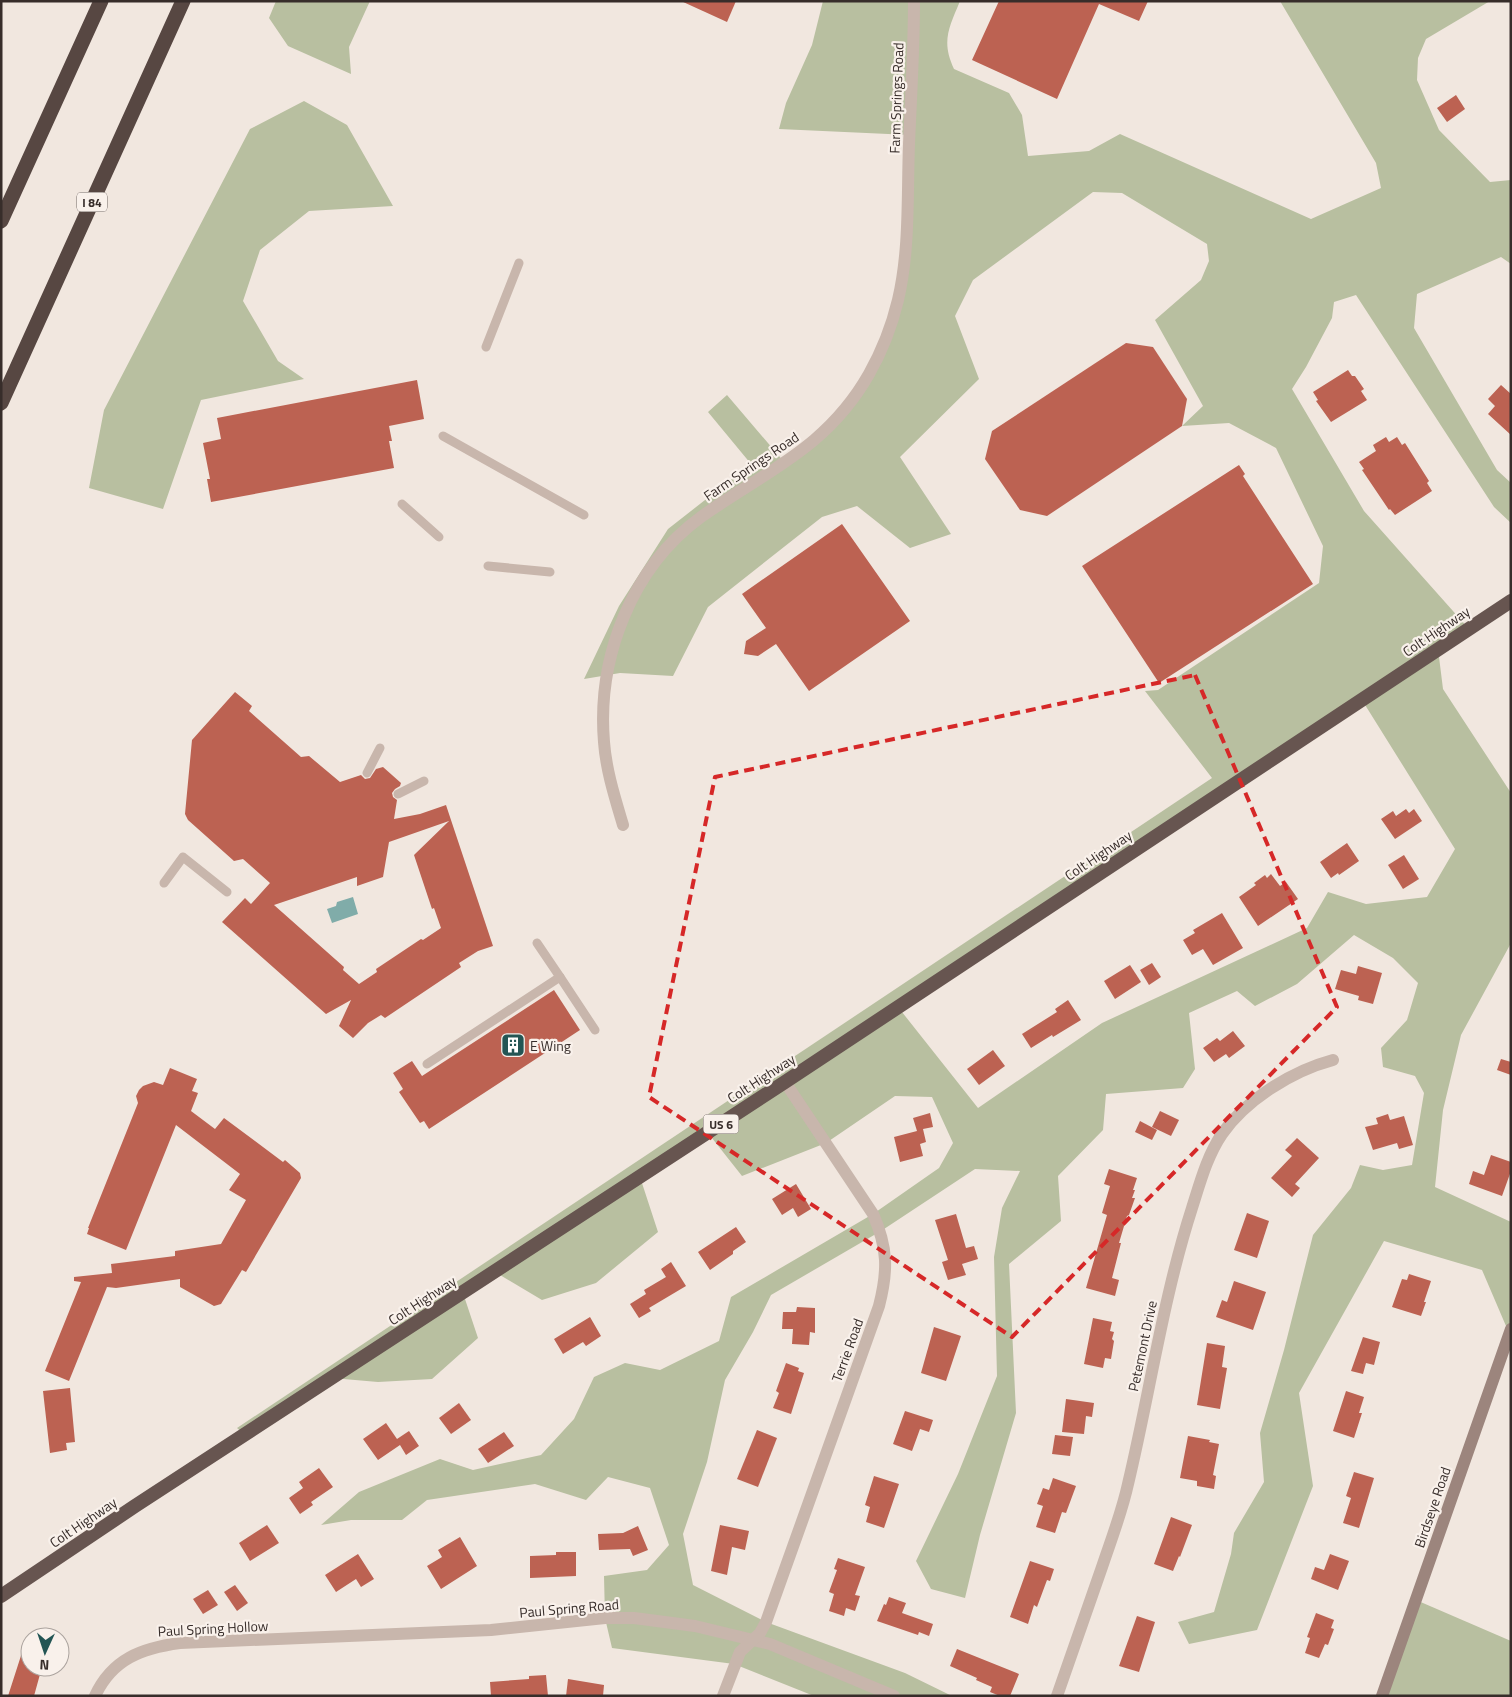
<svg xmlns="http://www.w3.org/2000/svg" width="1512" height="1697" viewBox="0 0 1512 1697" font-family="'Titillium Web',sans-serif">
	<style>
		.green { fill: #b8bfa0; fill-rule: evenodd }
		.water { fill: #80aca9 }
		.building { fill: #bc6252; fill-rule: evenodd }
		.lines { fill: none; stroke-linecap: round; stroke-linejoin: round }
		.service { stroke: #c8b6ac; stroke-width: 9 }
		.minor { stroke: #c8b6ac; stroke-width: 12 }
		.secondary { stroke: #9c857d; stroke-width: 12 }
		.trunk { stroke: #675550; stroke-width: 14 }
		.motorway { stroke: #574742; stroke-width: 15 }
		.marked { fill: none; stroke: #d62828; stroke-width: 4; stroke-dasharray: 10 6; stroke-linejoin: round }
		.labels { text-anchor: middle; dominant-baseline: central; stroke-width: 4.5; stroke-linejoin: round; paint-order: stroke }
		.shield { fill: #f9f1eb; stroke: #716864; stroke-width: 1 }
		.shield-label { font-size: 12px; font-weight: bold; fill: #372d2a }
		.street-label { font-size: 14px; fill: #372d2a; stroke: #f9f1eb }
		.poi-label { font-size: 14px; fill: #372d2a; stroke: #f9f1eb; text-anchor: start }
	</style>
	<rect width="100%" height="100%" fill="#f1e7df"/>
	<g class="green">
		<path d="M276,1H370L349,47L351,74L288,46L269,18Z"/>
		<path d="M823,1H960C949,28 941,41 954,69L1009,93L1022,115L1028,156L1089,151L1120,134L1311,219L1381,188L1376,163L1280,1H1490L1426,39L1418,58L1417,80L1439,130L1490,182L1511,180V264L1501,257L1417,294L1414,328L1497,470L1511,483V523L1494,507L1356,295L1334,302L1332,318L1306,367L1292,389L1364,511L1469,629L1438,649L1443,689L1511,793V943L1461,1035L1443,1110L1435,1187L1511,1222V1345L1509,1333L1482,1270L1384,1241L1299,1393L1313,1486L1257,1630L1189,1644L1178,1622L1214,1612L1231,1554L1234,1533L1264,1482L1260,1433L1284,1350L1313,1235L1351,1188L1360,1165L1383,1170L1412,1165L1424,1093L1415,1076L1383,1067L1381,1048L1407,1020L1418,983L1393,958L1354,935L1297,984L1255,1006L1237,991L1189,1013L1195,1069L1183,1088L1106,1094L1103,1130L1058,1176L1061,1221L1009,1264L1016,1413L980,1535L965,1598L931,1589L916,1561L958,1474L997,1376L994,1257L1002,1208L1020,1171L975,1169L881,1231L771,1295L753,1332L725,1380L707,1462L683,1534L693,1585L766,1622L905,1673L952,1696H814L734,1664L612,1648L605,1618L604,1576L647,1570L669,1545L650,1488L608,1477L586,1500L535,1484L427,1500L402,1520H351L321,1525L359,1492L440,1459L473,1470L541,1455L574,1419L594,1377L625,1363L660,1370L719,1341L731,1297L873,1214L939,1168L953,1143L932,1097L895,1096L826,1143L742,1176L708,1133L640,1177L658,1232L596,1283L542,1300L495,1272L463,1293L478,1338L432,1379L378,1382L332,1378L245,1435L237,1428L1212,778L1145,691L1158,690L1319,583L1323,546L1276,448L1229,423L1182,426L1203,406L1155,320L1201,280L1209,261L1207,244L1122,193L1093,192L973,280L955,316L979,379L900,457L951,534L910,548L857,506L822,517L708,607L673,676L620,673L584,679L619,606L668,529L751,464L708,412L727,395L785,463L856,395L899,299L910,135L779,129L786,103L812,45ZM1362,700L1455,849L1427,897L1366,904L1328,892L1307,928L1102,1023L978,1108L898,1007Z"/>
		<path d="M304,101L347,125L393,206L309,211L260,250L243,301L278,361L304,379L201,400L163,509L89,488L104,410L250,129Z"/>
		<path d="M1416,1600L1511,1641V1696H1382Z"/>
	</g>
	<path class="water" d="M353,897L358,914L332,923L327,909L336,906L337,902Z"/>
	<g class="building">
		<path d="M681,1H736L727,22Z"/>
		<path d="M999,1H1148L1139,21L1099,4L1057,99L972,60Z"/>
		<path d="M1456,95L1465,109L1447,122L1437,108Z"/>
		<path d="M1126,343L1153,347L1187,399L1182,426L1047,516L1020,510L985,459L992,431Z"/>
		<path d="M1348,370L1352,376H1355L1364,389L1361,391L1367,400L1331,422L1316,401L1318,400L1313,392Z"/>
		<path d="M417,380L424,419L389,426L392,441H389L394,468L211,502L207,479H210L203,443L221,439L217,418Z"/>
		<path d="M1501,385L1511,394V435L1488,414L1495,406L1488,399Z"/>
		<path d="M1386,437L1389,442L1397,437L1402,445L1405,443L1429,481L1427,483L1432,491L1395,515L1390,509L1389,510L1362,470L1364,469L1359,462L1376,451L1373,445Z"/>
		<path d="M1239,465L1245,474L1243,476L1313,584L1159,683L1082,566Z"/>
		<path d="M842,524L910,621L809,691L776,644L758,656L744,654L746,641L766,628L742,594Z"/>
		<path d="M235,692L252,706L249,711L301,757L309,756L340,782L361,775L365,779L370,778L376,769L383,767L401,783L400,786L395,789L392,793L393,797L397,800L394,819L420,814L446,805L493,946L478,951L459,963L461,967L385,1018L381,1015L368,1023L353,1038L339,1026L351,1000L326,1014L222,922L245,898L251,904L270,883L243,859L234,861L188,820L185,814L192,740ZM449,821L414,855L432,909L434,908L441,928L423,940L421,939L376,969L377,972L359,984L343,970L344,967L274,905L357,877V886L383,877L389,842Z"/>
		<path d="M1406,809L1409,813L1414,809L1422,821L1395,839L1381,819L1393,811L1396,816Z"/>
		<path d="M1347,843L1359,861L1339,875L1338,873L1331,878L1320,862Z"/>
		<path d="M1404,855L1419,879L1403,889L1388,865Z"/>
		<path d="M1271,874L1280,886L1286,882L1298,899L1258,926L1239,897L1256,885L1254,883L1265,875L1267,878Z"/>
		<path d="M1222,913L1243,948L1213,965L1203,949L1192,955L1183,940L1195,933L1193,930Z"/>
		<path d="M1152,963L1161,977L1149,985L1140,970Z"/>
		<path d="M1130,965L1141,982L1115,999L1104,981Z"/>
		<path d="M1358,966L1382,973L1373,1004L1358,1000L1359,996L1335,989L1341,970L1356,974Z"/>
		<path d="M554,990L580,1030L429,1129L424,1121L420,1123L399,1092L403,1089L393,1073L412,1061L422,1076Z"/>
		<path d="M1068,1000L1081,1020L1053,1037L1052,1035L1031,1048L1022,1034L1057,1012L1055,1009Z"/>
		<path d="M1233,1031L1245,1046L1229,1058L1226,1054L1214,1062L1203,1048L1217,1038L1220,1041Z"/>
		<path d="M993,1050L1005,1066L979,1085L967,1069Z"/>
		<path d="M1501,1059L1511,1062V1075L1497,1070Z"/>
		<path d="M170,1068L197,1079L192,1091L198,1093L191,1111L215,1129L224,1118L283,1162L285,1160L300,1173L301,1178L246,1272L242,1270L221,1304L214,1306L180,1287V1279L116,1288L107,1287L69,1381L45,1371L81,1282L74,1281V1277L112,1273L111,1264L175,1256V1251L221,1244L246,1200L229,1190L240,1174L176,1125L126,1250L87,1234L89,1228H88L138,1103L136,1096L139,1090L143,1086L154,1082L163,1085Z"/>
		<path d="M1160,1111L1179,1120L1171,1136L1152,1127Z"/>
		<path d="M930,1113L933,1127L923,1129L926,1142L920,1144L923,1156L900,1162L894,1137L917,1131L913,1118Z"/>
		<path d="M1388,1114L1390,1120L1404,1116L1413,1145L1399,1149L1397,1143L1373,1150L1365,1127L1378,1124L1376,1118Z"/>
		<path d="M1140,1121L1157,1130L1152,1140L1135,1132Z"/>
		<path d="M1297,1138L1319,1158L1295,1184L1300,1188L1292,1197L1271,1178L1292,1156L1285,1150Z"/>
		<path d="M1491,1155L1511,1162V1171L1502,1196L1469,1184L1473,1171L1484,1175Z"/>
		<path d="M1109,1169L1137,1178L1133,1190H1135L1132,1198H1135L1129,1215L1127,1216L1119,1243H1121L1112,1278L1119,1280L1115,1296L1086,1288L1107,1215L1102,1213L1110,1186L1104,1184Z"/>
		<path d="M796,1184L811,1209L798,1217L793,1208L782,1215L772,1199Z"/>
		<path d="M1247,1213L1269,1221L1257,1258L1234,1250Z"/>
		<path d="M956,1214L966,1248L974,1246L978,1259L962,1264L966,1275L948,1280L942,1262L948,1260L935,1220Z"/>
		<path d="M736,1227L746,1242L733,1251V1254L710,1270L698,1252Z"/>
		<path d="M671,1262L686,1286L649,1308L651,1311L639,1318L630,1304L646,1294L644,1290L666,1277L661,1269Z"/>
		<path d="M1409,1274L1431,1281L1424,1302H1426L1421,1316L1392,1307L1402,1279L1407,1280Z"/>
		<path d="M1234,1281L1266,1292L1253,1330L1216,1317L1222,1300L1227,1302Z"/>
		<path d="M797,1307L815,1308V1333L810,1332L809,1345L792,1344L793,1329H782L783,1312H796Z"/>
		<path d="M590,1317L601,1336L586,1346L583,1342L563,1354L554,1339Z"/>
		<path d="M1093,1318L1112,1322L1110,1331L1114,1332L1112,1339L1114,1341L1111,1359L1105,1358L1103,1368L1084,1364Z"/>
		<path d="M934,1327L961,1336L946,1381L921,1373Z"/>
		<path d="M1363,1337L1380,1342L1374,1365L1366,1363L1363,1374L1351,1371Z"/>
		<path d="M1207,1343L1225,1346L1222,1367L1227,1368L1220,1409L1197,1405Z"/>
		<path d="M786,1363L799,1368L798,1371L804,1373L791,1414L773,1408L779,1393L776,1391Z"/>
		<path d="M70,1388L75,1442L66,1443L67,1450L50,1453L43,1391Z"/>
		<path d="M1346,1391L1364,1397L1359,1413H1362L1354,1438L1333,1431Z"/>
		<path d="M1066,1399L1094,1403L1092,1417L1086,1416L1084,1434L1062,1432Z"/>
		<path d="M459,1403L471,1420L451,1434L439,1418Z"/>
		<path d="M905,1411L933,1420L929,1432L920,1429L912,1451L893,1444Z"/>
		<path d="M386,1423L397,1439L409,1431L419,1446L406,1455L400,1445L378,1460L363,1439Z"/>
		<path d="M757,1430L777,1438L758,1487L737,1479Z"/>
		<path d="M504,1432L514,1446L488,1463L478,1449Z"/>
		<path d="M1055,1435L1073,1437L1070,1456L1052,1454Z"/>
		<path d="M1188,1436L1210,1440L1209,1442L1219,1444L1213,1475L1216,1476L1214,1489L1197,1486V1481L1180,1478Z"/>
		<path d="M319,1468L333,1487L311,1502L313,1505L300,1514L289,1498L303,1488L299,1482Z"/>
		<path d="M1354,1472L1374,1478L1359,1528L1343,1523L1351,1498L1346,1496Z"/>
		<path d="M874,1476L899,1484L884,1528L866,1522L870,1507L865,1505Z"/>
		<path d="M1053,1478L1076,1486L1066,1513L1062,1512L1055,1533L1036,1527L1043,1506L1037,1504L1043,1488L1049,1490Z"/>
		<path d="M1171,1517L1192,1525L1180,1557L1179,1556L1173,1571L1154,1564Z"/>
		<path d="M267,1525L279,1543L250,1561L239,1543Z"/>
		<path d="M720,1525L749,1531L745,1550L732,1547L727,1575L711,1571Z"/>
		<path d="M638,1526L648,1550L633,1556L630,1549L599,1550L598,1534L623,1533Z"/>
		<path d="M460,1537L477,1566L441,1589L427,1566L442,1557L438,1550Z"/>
		<path d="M556,1552H576V1576L530,1578V1556L556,1555Z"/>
		<path d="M358,1554L374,1579L361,1587L356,1579L336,1592L325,1575Z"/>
		<path d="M1330,1554L1349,1561L1338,1590L1311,1579L1315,1567L1324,1570Z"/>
		<path d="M838,1558L865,1567L855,1595L860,1596L855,1611L846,1608L844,1616L829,1611L834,1594L829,1592L837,1570L834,1569Z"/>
		<path d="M1030,1561L1054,1569L1050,1581L1047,1580L1037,1607L1034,1605L1028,1624L1010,1617Z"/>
		<path d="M235,1585L248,1603L237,1611L224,1592Z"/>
		<path d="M208,1590L218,1605L203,1614L193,1599Z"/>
		<path d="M889,1597L906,1603L902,1613L933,1624L929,1636L919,1632L918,1635L877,1621L884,1604L886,1605Z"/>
		<path d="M1316,1613L1334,1620L1331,1628L1334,1629L1328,1645L1325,1644L1319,1658L1305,1653L1310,1638L1307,1637Z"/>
		<path d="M1137,1616L1155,1622L1139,1672L1119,1666Z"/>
		<path d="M27,1637H30V1667H42L34,1696H8Z"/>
		<path d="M957,1649L1019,1674L1010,1696H1000L990,1692L992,1687L976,1680L977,1678L950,1666Z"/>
		<path d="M546,1675L548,1696H491L490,1682L529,1679V1676Z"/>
		<path d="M568,1679L604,1685L603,1696H566Z"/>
	</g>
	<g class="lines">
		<g class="service">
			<path d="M486,347L519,263"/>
			<path d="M443,436L584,515"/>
			<path d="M402,504L439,537"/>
			<path d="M488,566L550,572"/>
			<path d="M367,773L380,748"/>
			<path d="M398,794L424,781"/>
			<path d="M164,883L183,857L227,892"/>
			<path d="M560,977L595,1030"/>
			<path d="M427,1064L560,977L537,943"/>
		</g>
		<g class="minor">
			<path d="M623,825C615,798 606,770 604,742C597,658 631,568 701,517C766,471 827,448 869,374C882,351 892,325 898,300C910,249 907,195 909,144C911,96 914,49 914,1"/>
			<path d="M95,1696C112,1659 142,1648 180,1643L491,1630L605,1618H634L695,1626L770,1644L894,1696"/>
			<path d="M723,1696L740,1652L760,1633L766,1622L879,1306C888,1271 888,1248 873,1214L785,1082"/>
			<path d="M1057,1696C1072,1653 1087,1610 1102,1567C1111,1540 1122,1512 1128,1484C1150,1392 1163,1298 1192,1208C1200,1183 1207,1156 1222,1134C1247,1099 1292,1071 1333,1060"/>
		</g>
		<path class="secondary" d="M1382,1696L1511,1329"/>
		<path class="trunk" d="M1,1596L135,1506L785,1082L1511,601"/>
		<g class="motorway">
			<path d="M1,221L101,1"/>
			<path d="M1,403L183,1"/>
		</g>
	</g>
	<path class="marked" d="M1195,675L1337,1007L1012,1337L649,1097L715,777Z"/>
	<defs>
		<g id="building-square" transform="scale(1.25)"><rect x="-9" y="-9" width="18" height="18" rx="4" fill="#235554" stroke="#f9f1eb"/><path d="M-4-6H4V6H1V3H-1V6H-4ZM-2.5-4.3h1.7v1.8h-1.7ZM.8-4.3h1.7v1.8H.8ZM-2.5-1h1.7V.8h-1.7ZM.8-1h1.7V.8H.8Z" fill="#fff"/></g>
	</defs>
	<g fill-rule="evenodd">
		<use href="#building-square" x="513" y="1045"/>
	</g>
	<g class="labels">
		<g class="shield">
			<rect x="77" y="192.5" width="30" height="19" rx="4"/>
			<rect x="703.5" y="1114.5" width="35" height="19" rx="4"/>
		</g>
		<g class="shield-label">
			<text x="92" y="202">I 84</text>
			<text x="721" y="1124">US 6</text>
		</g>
		<g class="street-label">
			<text transform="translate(896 98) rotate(-88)">Farm Springs Road</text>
			<text transform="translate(751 466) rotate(-34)">Farm Springs Road</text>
			<text transform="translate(1436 631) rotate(-34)">Colt Highway</text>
			<text transform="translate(1098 855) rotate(-34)">Colt Highway</text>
			<text transform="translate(761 1078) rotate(-33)">Colt Highway</text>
			<text transform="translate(422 1300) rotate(-33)">Colt Highway</text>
			<text transform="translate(1142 1346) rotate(-78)">Petemont Drive</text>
			<text transform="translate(847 1350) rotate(-70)">Terrie Road</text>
			<text transform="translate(1432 1507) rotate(-71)">Birdseye Road</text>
			<text transform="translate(83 1522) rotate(-34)">Colt Highway</text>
			<text transform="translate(569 1608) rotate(-5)">Paul Spring Road</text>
			<text transform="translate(213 1628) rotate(-3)">Paul Spring Hollow</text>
		</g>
		<g class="poi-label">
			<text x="530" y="1045">E Wing</text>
		</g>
	</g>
	<rect width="1512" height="1697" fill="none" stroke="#372d2a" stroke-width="5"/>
	<g transform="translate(45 1652) rotate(183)"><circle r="24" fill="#f9f1eb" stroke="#aba39e"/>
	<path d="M0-4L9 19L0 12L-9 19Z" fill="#235554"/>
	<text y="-8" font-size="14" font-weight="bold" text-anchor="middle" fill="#372d2a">N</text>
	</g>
</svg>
